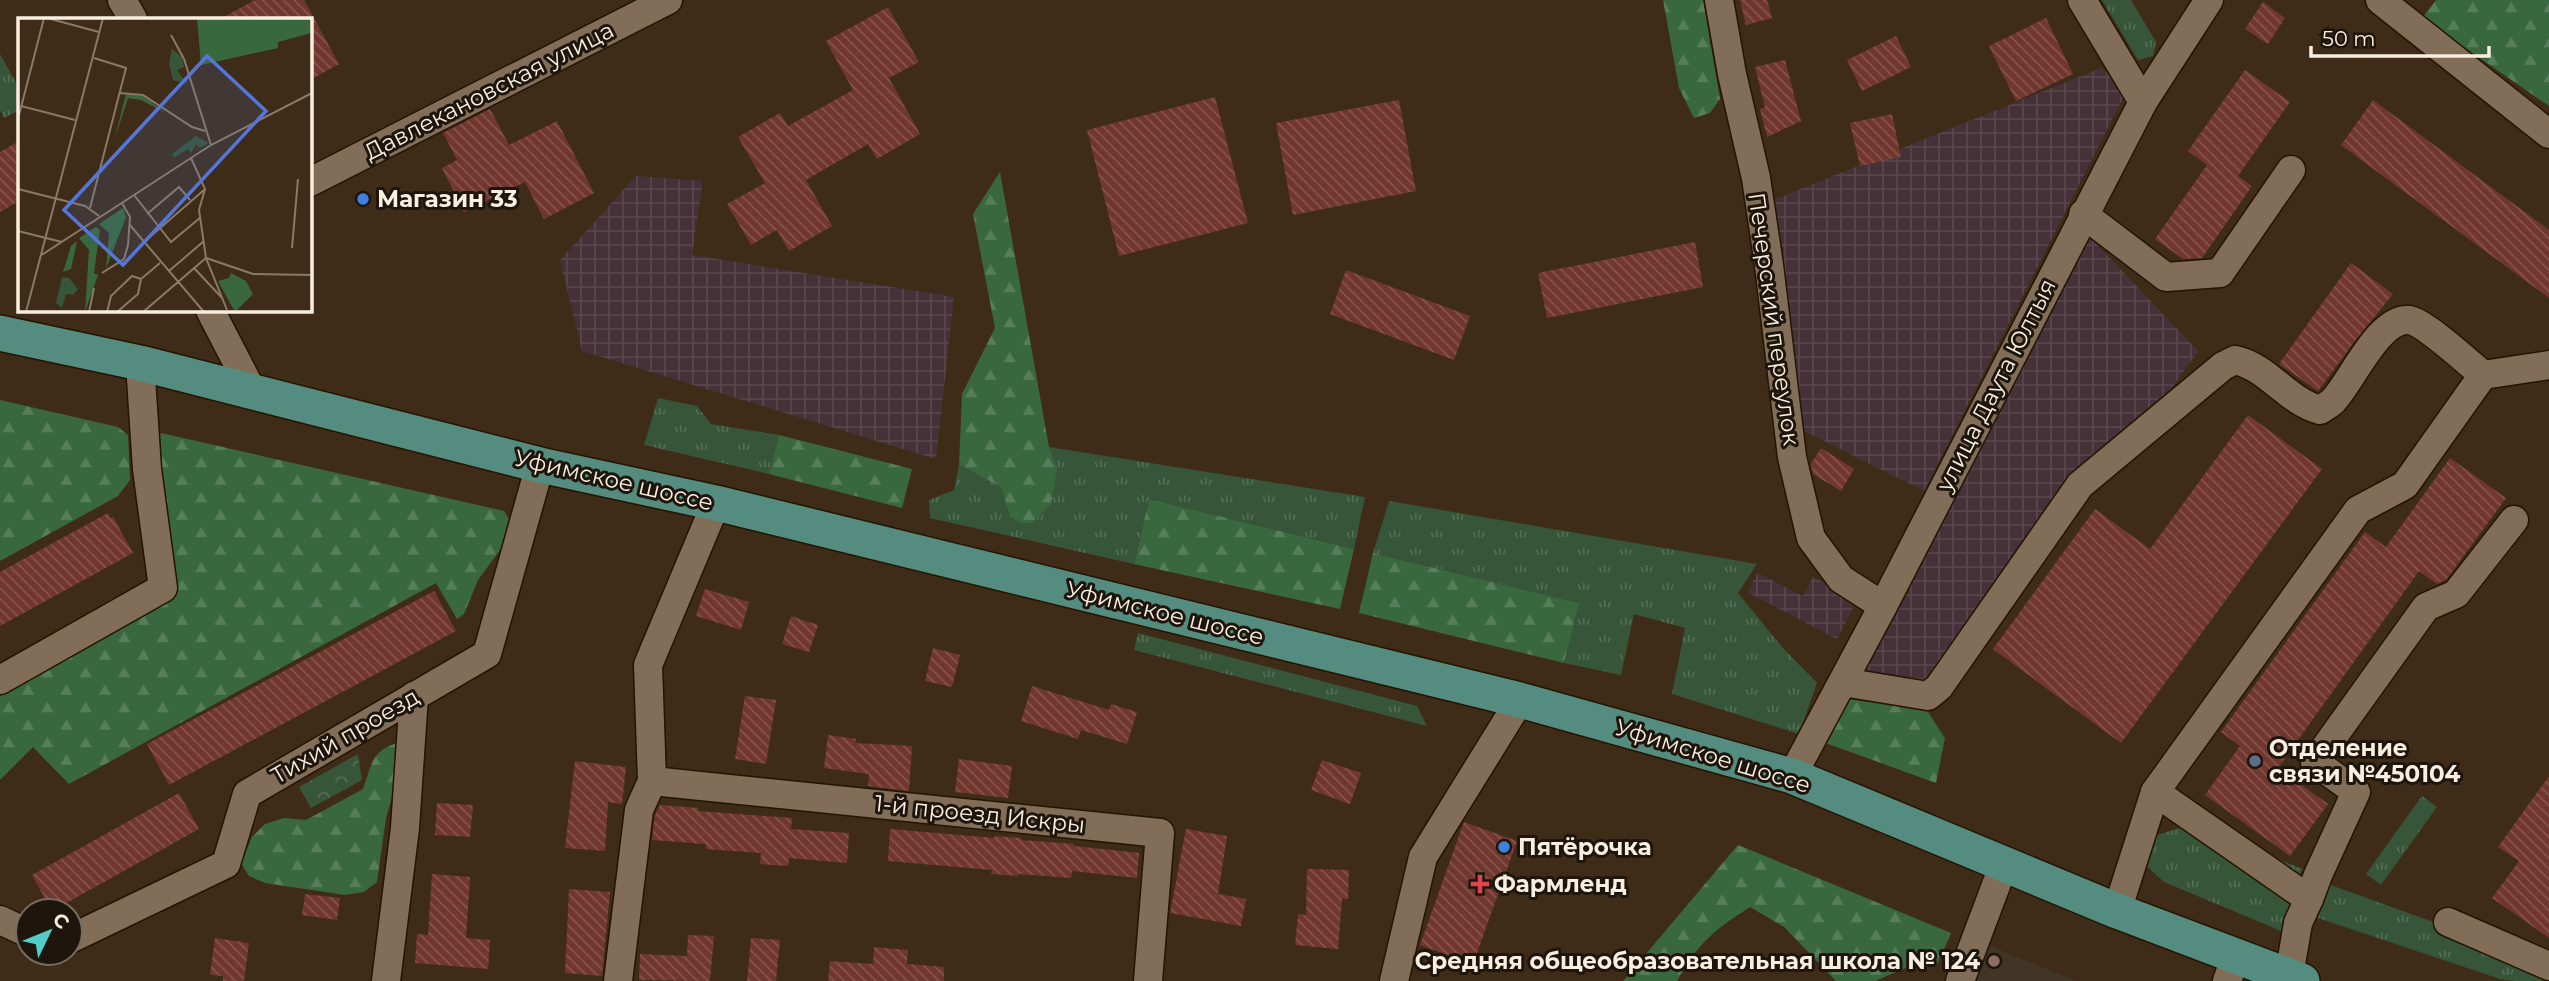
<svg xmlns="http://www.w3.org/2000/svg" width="2549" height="981" viewBox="0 0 2549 981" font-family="Montserrat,sans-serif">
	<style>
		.industrial { fill: url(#industrial-grid) }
		.education { fill: #413526 }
		.grass { fill: url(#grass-tufts) }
		.forest { fill: url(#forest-firs) }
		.park { fill: url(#park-crowns) }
		.building { fill: url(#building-back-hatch) }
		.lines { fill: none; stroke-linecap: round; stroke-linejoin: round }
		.minor-casing { stroke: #241402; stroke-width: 31 }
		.major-casing { stroke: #241402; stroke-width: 38 }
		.minor { stroke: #826e58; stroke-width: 28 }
		.major { stroke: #548d7f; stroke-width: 35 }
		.shop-dot { fill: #3f7fe0; stroke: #1e160d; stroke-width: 2.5 }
		.service-dot { fill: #5c6f8a; stroke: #1e160d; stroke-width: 2.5 }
		.health-dot { fill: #e0444e; stroke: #1e160d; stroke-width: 2.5 }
		.education-dot { fill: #8d6e63; stroke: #1e160d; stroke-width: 2.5 }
		.labels { text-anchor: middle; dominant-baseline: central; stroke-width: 6; stroke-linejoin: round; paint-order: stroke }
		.street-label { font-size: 23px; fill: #faeee1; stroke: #1e160d }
		.poi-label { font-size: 23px; font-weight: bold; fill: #faeee1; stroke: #1e160d; text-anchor: start }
		.inset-road { fill: none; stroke: #897a68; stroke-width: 2 }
		.view { fill: #5476da; fill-opacity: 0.15; stroke: #5476da; stroke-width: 3.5 }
		.inset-edge { fill: none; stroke: #faeee1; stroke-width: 3.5 }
	</style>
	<defs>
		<pattern id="industrial-grid" width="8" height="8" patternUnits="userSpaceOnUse" patternTransform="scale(1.75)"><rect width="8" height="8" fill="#453137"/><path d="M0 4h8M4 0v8" fill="none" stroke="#58454a"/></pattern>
		<pattern id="grass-tufts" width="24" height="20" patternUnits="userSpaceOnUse" patternTransform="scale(1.75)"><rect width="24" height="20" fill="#365539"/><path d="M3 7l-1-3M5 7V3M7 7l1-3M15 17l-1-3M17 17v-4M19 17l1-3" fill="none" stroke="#546e55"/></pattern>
		<pattern id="forest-firs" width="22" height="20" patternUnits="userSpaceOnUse" patternTransform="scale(1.75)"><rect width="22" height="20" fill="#39683f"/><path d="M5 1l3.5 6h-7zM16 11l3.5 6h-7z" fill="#577e5a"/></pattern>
		<pattern id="park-crowns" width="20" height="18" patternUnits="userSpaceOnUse" patternTransform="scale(1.75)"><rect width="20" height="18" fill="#365539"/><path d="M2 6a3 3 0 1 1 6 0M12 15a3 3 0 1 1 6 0" fill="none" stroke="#546e55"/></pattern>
		<pattern id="building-back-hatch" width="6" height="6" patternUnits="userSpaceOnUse" patternTransform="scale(1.75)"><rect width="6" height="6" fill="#71372e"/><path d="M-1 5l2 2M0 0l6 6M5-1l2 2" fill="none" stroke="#86544c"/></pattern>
	</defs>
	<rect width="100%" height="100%" fill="#3e2c18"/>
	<g class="industrial">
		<path d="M2101,68L2127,90L1924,491L1792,425L1766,203Z"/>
		<path d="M636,176L703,181L692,255L954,297L936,459L582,351L560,260Z"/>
		<path d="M2090,237L2198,351L2126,452L1925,687L1862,671Z"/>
		<path d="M1758,573L1803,596L1813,577L1857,600L1837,639L1747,592Z"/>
	</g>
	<path class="education" d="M1970,938L2077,981H1953Z"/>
	<g class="grass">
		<path d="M2102,0H2131L2156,42L2153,56L2138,60Z"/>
		<path d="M0,54L19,88V110L4,118L0,110Z"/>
		<path d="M658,398L697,406L711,424L779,435L769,474L644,445Z"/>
		<path d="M1049,447L1365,497L1354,549L1149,499L1134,564L930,518L929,500L954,490L959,465L1001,487L1010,517L1056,468Z"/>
		<path d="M1389,501L1757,564L1738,593L1782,647L1817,683L1799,734L1672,694L1685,628L1634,614L1621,675L1564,663L1578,603L1373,553Z"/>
		<path d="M1138,633L1417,706L1427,726L1134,650Z"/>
		<path d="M2422,796L2437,807L2381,885L2366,874Z"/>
		<path d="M2180,828L2242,844L2302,869L2281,931L2164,882L2142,862L2154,836Z"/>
		<path d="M2328,884L2447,927L2549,971V981H2515L2500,979L2318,918Z"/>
	</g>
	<g class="forest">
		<path d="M1663,0H1703L1720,99L1710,113L1694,118L1679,88Z"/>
		<path d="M2436,0H2549V106L2422,18Z"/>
		<path d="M1000,172L1049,447L1057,468L1051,504L1032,523H1021L1010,517L1001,487L959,465L962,394L995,328L973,214Z"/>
		<path d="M0,400L118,427L128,435L130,480L118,496L0,561Z"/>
		<path d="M161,433L504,511L510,521L506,542L478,580L464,614L457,619L436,583L69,784L33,747L0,780V696L171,593L154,441Z"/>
		<path d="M779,435L912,469L902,508L769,474Z"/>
		<path d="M1149,499L1354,549L1340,609L1134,564Z"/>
		<path d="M1373,553L1579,603L1564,663L1359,613Z"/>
		<path d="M1846,699L1926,709L1945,738L1936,783L1823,742Z"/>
		<path d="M397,743L401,749L394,790L386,818L377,882L364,892L345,895L265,883L249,876L241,863L252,837L265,824L284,818L306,820L363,789C372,765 370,752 397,743Z"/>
		<path d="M1738,845L1951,933L1936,967L1915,964L1875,981H1836L1784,927L1750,907C1714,930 1698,943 1677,981H1623Z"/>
	</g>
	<path class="park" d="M358,754L362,780L311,808L299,787Z"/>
	<g class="building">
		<path d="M255,0H304L339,64L310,80V19H220Z"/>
		<path d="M1740,0H1767L1772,18L1746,25Z"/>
		<path d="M2263,2L2285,18L2268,44L2245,29Z"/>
		<path d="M888,7L919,62L889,78L920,134L877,159L868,144L806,180L832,226L789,251L777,230L751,245L727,204L765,183L738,137L780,113L788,126L853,90L826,41Z"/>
		<path d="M2046,18L2073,74L2016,101L1989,46Z"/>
		<path d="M1896,36L1911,67L1862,91L1847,60Z"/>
		<path d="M1785,60L1801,121L1767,137L1760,109L1765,107L1755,67Z"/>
		<path d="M2245,70L2290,102L2238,176L2252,186L2202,258L2183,259L2155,239L2207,165L2188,151Z"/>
		<path d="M1215,97L1248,223L1119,256L1087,130Z"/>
		<path d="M1399,100L1416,191L1293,215L1276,123Z"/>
		<path d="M2373,100L2549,230V298L2341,145Z"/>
		<path d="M490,109L509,145L557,121L594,193L544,219L525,182L464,212L442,168L457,160L443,133Z"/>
		<path d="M1892,114L1901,157L1860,166L1850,123Z"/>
		<path d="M19,141V201L0,212V152Z"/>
		<path d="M1695,242L1703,287L1547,318L1538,273Z"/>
		<path d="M2351,263L2393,294L2354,342L2318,391L2279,364Z"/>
		<path d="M1346,270L1470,316L1454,360L1330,314Z"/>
		<path d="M2248,415L2322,469L2121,743L1993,649L2095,509L2150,549Z"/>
		<path d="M1821,448L1854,469L1841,491L1813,474L1811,464Z"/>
		<path d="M2450,458L2506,498L2446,580L2437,584L2419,571L2278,768L2328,804L2290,856L2205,795L2240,746L2221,732L2365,532L2386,547Z"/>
		<path d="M108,513L110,518L113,517L133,553L0,626V572Z"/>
		<path d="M705,589L749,602L741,630L696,616Z"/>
		<path d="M434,591L456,631L169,785L147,744Z"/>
		<path d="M791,616L818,625L809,652L782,644Z"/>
		<path d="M933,648L960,655L952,687L925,681Z"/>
		<path d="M1032,686L1109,710L1111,704L1137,712L1127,744L1081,730L1078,739L1021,721Z"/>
		<path d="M745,696L776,700L766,764L735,759Z"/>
		<path d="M828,735L856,739L855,743L912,746L909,791L868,786L869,774L824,768Z"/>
		<path d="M959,759L1012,766L1008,798L955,792Z"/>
		<path d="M1322,760L1361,773L1350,804L1311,790Z"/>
		<path d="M575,761L626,767L622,804L608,802L605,851L565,848Z"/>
		<path d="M2549,776V938L2492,898L2519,861L2498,847Z"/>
		<path d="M179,793L199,829L52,911L32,875Z"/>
		<path d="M437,803L473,805L470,837L435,835Z"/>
		<path d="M660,805L698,808V811L792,818L791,829L849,833L847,863L789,858L788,866L760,864L761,853L706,849V844L652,840L655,815Z"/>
		<path d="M1464,822L1517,841L1473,964L1420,945Z"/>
		<path d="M890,829L994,838L995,836L1021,838V840L1074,844V846L1139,853L1137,878L1072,871L1071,878L1018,874V876L991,874L992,870L888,861Z"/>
		<path d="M1186,829L1227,836L1218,894L1246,899L1241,926L1170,913Z"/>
		<path d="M1307,869L1349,870L1348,899H1342L1338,949L1295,945L1298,914L1306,915Z"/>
		<path d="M432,874L470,877L466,938L490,940L488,969L415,963L417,934L428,935Z"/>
		<path d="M569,889L610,892L602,976L565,973Z"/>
		<path d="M305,894L340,898L337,920L302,915Z"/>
		<path d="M688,935L714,936L710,981L639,980L640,954L687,956Z"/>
		<path d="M215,938L249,943L244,981H223V976L210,975Z"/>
		<path d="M751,938L780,940L776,981H747Z"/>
		<path d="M874,947L908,950L907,964L944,967V981H828L830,961L873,964Z"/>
	</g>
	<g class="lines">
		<g class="minor-casing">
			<g id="minor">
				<path d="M122,0L133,19"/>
				<path d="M1719,0L1732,74L1756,178L1769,265L1792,457L1811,538L1841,579L1883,606"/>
				<path d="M2082,0L2143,102"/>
				<path d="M2380,0L2549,134"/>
				<path d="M310,182L668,0"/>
				<path d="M2083,214L2166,277L2220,273L2291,170"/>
				<path d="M210,310L253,393"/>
				<path d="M0,680L163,588L147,469L140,363"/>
				<path d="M1843,682L1928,696L1939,687L2080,485L2223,366L2235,360C2268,367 2287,401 2320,410C2324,407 2330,404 2333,401C2352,381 2379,317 2409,320C2424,322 2469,363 2483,375L2549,365"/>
				<path d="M1792,776L1883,606L2143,102L2209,0"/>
				<path d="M652,781L1160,833L1148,981"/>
				<path d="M2155,792L2309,899L2298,923L2289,976"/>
				<path d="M2309,899L2318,875L2356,792L2315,762L2426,607L2456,594L2514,520"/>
				<path d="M2117,911L2155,792L2358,510L2405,485L2483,375"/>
				<path d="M0,920L28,933"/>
				<path d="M2448,922L2549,966"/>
				<path d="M70,939L226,864L247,794L487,654L540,465"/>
				<path d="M386,981L405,828L414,696"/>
				<path d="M618,981L639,810L652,781L648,665L716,503"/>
				<path d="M1394,981L1423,857L1520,700"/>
				<path d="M1960,981L2004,864"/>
				<path d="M2227,981L2236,956"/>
			</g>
		</g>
		<g class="major-casing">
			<path id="major" d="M0,333L140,363L540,465L716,503L1520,700L1792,776L2117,911L2302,981"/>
		</g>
		<use href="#minor" class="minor"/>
		<use href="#major" class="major"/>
	</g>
	<g class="shop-dot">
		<circle cx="363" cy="199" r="7"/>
		<circle cx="1504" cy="847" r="7"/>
	</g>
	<circle class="service-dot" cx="2255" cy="761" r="7"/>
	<path class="health-dot" d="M1476.5 873.5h7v7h7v7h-7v7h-7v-7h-7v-7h7z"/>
	<circle class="education-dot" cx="1994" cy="961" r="7"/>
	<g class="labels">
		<g class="street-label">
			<text transform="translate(489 91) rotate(-27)">Давлекановская улица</text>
			<text transform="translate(1774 319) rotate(82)">Печерский переулок</text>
			<text transform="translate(1996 385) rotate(-63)">улица Даута Юлтыя</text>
			<text transform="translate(614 480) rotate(13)">Уфимское шоссе</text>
			<text transform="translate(1165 613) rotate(14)">Уфимское шоссе</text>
			<text transform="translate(345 736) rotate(-30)">Тихий проезд</text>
			<text transform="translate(1713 756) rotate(17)">Уфимское шоссе</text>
			<text transform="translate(980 814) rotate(6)">1-й проезд Искры</text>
		</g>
		<g class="poi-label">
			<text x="377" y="199">Магазин 33</text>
			<text x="2269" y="748">Отделение<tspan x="2269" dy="26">связи №450104</tspan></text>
			<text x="1518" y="847">Пятёрочка</text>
			<text x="1494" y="884">Фармленд</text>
			<text x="1980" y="961" text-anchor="end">Средняя общеобразовательная школа № 124</text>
		</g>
	</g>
	<g transform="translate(18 18)">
		<rect width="294" height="294" fill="#3e2c18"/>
		<path d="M154,31L164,39L166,49L159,52L169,66L155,62L151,45ZM178,118L191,125L181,130L178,126L173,135L170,131L156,140L154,136ZM44,259L51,260L60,271L55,277L48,276L44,290L38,285Z" fill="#365539"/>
		<path d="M179,0H294V15L260,24V30L183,47ZM108,76L125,78L148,95L123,82L110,80L97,120ZM105,190L108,199L88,251L91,215L81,206ZM78,209L82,212L76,255L80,257L67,294L71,232L61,220ZM59,223L53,251L45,254L53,228ZM213,255L228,263L235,276L217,294L200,263L211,260Z" fill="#39683f"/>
		<path class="inset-road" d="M29,0L81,14M153,17L166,41L193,127M102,75L125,77L174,109L187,113M3,88L57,102M0,101L26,0M173,140L187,171L181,192L188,240L209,292M0,171L67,188L81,198M116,177L153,224L183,199M72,190L108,50L76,40M129,196L161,169L172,182M111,206L186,294M0,213L44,224M126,224L186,172M274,230L280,161M22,238L193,127L294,75M176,250L205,281M151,253L186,223M84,255L106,241L110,227L112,199L104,185M8,294L85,0M71,294L76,270M89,294L93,278L114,258L123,261M99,294L120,276L123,261L142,245M125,294L188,240L235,256L294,257"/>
		<path class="view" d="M189,38L248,93L105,247L46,192Z"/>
		<rect width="294" height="294" class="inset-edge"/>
	</g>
	<g transform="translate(49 932) rotate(47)"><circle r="33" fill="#1e160d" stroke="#766c62" stroke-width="2"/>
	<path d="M0-5L12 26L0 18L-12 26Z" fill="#53cdca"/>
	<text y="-10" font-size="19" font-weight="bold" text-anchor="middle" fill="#faeee1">С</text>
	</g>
	<path d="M2311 46v10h178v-10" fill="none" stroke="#faeee1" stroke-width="3.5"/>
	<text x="2322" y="46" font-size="21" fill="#faeee1" stroke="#1e160d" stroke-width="5" paint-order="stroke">50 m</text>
</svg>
